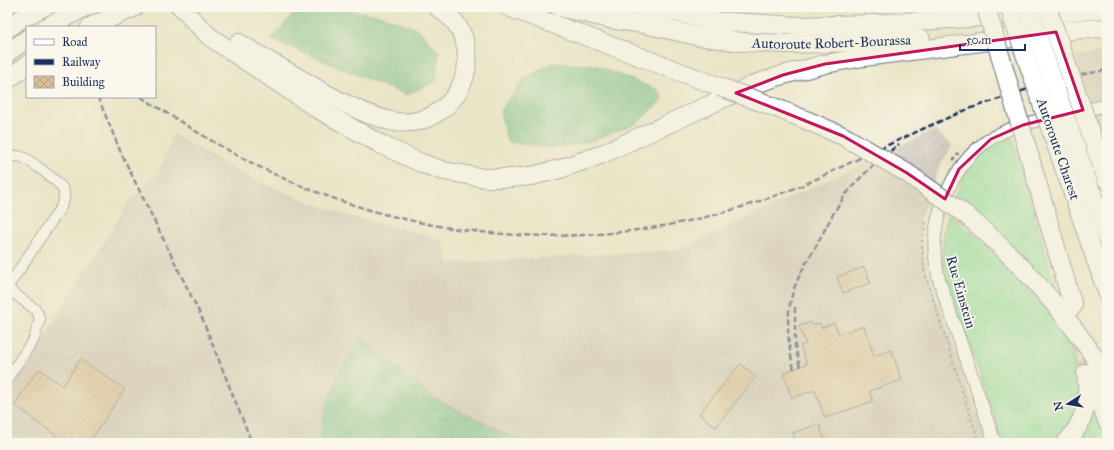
<svg xmlns="http://www.w3.org/2000/svg" width="1114" height="450" viewBox="0 0 1114 450" font-family="'IM FELL Great Primer',serif">
	<style>
		.industrial { fill: url(#industrial-furrows) }
		.railway { fill: #ccc2b9 }
		.grass { fill: url(#grass-tufts); stroke: #528881 }
		.forest { fill: url(#forest-crowns); stroke: #457774 }
		.building { fill: url(#building-cross-hatch) }
		.lines { fill: none; stroke-linecap: round; stroke-linejoin: round }
		.motorway-tunnel { stroke: #c1c1b2; stroke-width: 18; stroke-dasharray: 18 9; stroke-linecap: butt }
		.minor-casing { stroke: #646f83; stroke-width: 12 }
		.tertiary-casing { stroke: #646f83; stroke-width: 14 }
		.secondary-casing { stroke: #646f83; stroke-width: 16 }
		.motorway-casing { stroke: #646f83; stroke-width: 20 }
		.path { stroke: #646f83; stroke-width: 1.5; stroke-dasharray: 3 3; stroke-linecap: butt }
		.minor { stroke: #fff; stroke-width: 10 }
		.tertiary { stroke: #fff; stroke-width: 12 }
		.secondary { stroke: #fff; stroke-width: 14 }
		.motorway { stroke: #fff; stroke-width: 18 }
		.rail { stroke: #1b2f5e; stroke-width: 2.5; stroke-dasharray: 6 3; stroke-linecap: butt }
		.motorway-bridge-casing { stroke: #646f83; stroke-width: 20; stroke-linecap: butt }
		.motorway-bridge { stroke: #fff; stroke-width: 18 }
		.marked { fill: none; stroke: #c2185b; stroke-width: 3; stroke-linejoin: round }
		.labels { text-anchor: middle; dominant-baseline: central; stroke-width: 3.5; stroke-linejoin: round; paint-order: stroke }
		.street-label { font-size: 14px; fill: #1b2f5e; stroke: #fbf7ec }
	</style>
	<defs>
		<pattern id="industrial-furrows" width="10" height="10" patternUnits="userSpaceOnUse"><rect width="10" height="10" fill="#ccc2b9"/><path d="M-1 1l2-2M0 10L10 0M9 11l2-2" fill="none" stroke="#afa7a1"/></pattern>
		<pattern id="grass-tufts" width="24" height="20" patternUnits="userSpaceOnUse"><rect width="24" height="20" fill="#8ae1a4"/><path d="M3 7l-1-3M5 7V3M7 7l1-3M15 17l-1-3M17 17v-4M19 17l1-3" fill="none" stroke="#76c190"/></pattern>
		<pattern id="forest-crowns" width="20" height="18" patternUnits="userSpaceOnUse"><rect width="20" height="18" fill="#6fbf8a"/><path d="M2 6a3 3 0 1 1 6 0M12 15a3 3 0 1 1 6 0" fill="none" stroke="#5a9c74"/></pattern>
		<pattern id="building-cross-hatch" width="8" height="8" patternUnits="userSpaceOnUse"><rect width="8" height="8" fill="#dabc95"/><path d="M0 0l8 8M0 8l8-8" fill="none" stroke="#baa283"/></pattern>
	</defs>
	<rect width="100%" height="100%" fill="#fbf7ec"/>
	<filter id="ink" filterUnits="userSpaceOnUse"><feTurbulence type="fractalNoise" baseFrequency=".025" numOctaves="2"/><feDisplacementMap in="SourceGraphic" scale="8" xChannelSelector="R" yChannelSelector="G"/><feConvolveMatrix kernelMatrix="1 2 1 2 8 2 1 2 1" color-interpolation-filters="sRGB"/></filter>
	<filter id="wash" filterUnits="userSpaceOnUse"><feTurbulence type="fractalNoise" baseFrequency=".012" numOctaves="4" result="noise"/><feDisplacementMap in="SourceGraphic" scale="16" xChannelSelector="R" yChannelSelector="G"/><feGaussianBlur stdDeviation="0.9" result="paint"/><feColorMatrix in="noise" values="0 0 0 0 0 0 0 0 0 0 0 0 0 0 0 0 0 1.4 0 .05"/><feComposite in="paint" operator="in"/></filter>
	<g filter="url(#wash)">
		<rect width="100%" height="100%" fill="#ebe5c7"/>
		<g class="industrial">
			<path d="M1107,51V156L1074,57Z"/>
			<path d="M934,130L952,145L938,170L920,219V240L928,273L987,443H267L159,172L173,134L242,174L299,198L353,217L442,239L450,263L678,250Z"/>
			<path d="M129,202L222,443H7V391L41,342Z"/>
		</g>
		<path class="railway" d="M159,172L267,443H222L129,202Z"/>
		<g class="grass">
			<path d="M1012,138L1059,300L954,199C964,170 983,148 1012,138Z"/>
			<path d="M949,214L992,250L1020,279L1060,325L1071,347L1079,379L1078,409L1066,433L1055,443H1004L946,276C941,254 942,235 949,214Z"/>
			<path d="M1091,411H1096L1107,443H1076Z"/>
		</g>
		<g class="forest">
			<path d="M315,10H348L383,16L418,29L439,52L436,81L406,95L271,39L292,16Z"/>
			<path d="M553,63L594,65L658,90L663,99L637,123L591,141L554,148L507,142L500,111L524,79Z"/>
			<path d="M362,338L431,397L525,443H319L324,416L339,373Z"/>
		</g>
		<g id="blocks">
			<g class="building">
				<path d="M864,267L871,283L843,293L837,277Z"/>
				<path d="M811,322L812,325L820,323L821,328L834,323L839,334L864,326L874,356L891,350L902,380L869,391L873,401L825,418L815,390L792,398L783,373L807,364L800,345L806,344L799,326Z"/>
				<path d="M80,359L125,389L89,443H67L32,419L33,418L14,405L39,369L63,386Z"/>
				<path d="M740,364L756,377L716,427L699,414Z"/>
				<path d="M819,424L826,443H797L793,433Z"/>
			</g>
		</g>
	</g>
	<g filter="url(#ink)">
		<use href="#blocks" fill-opacity="0" stroke="#646f83" stroke-width="1"/>
		<g class="lines">
			<path class="motorway-tunnel" d="M1078,334L1086,373"/>
			<g class="minor-casing">
				<path id="minor" d="M7,157C12,156 17,155 22,157C30,160 60,183 63,189C66,195 63,202 61,207L7,288L36,310L40,319L34,339L7,379"/>
			</g>
			<g class="tertiary-casing">
				<g id="tertiary">
					<path d="M1077,112L1107,105"/>
					<path d="M995,443L939,280C936,265 933,250 935,235C939,199 959,159 990,139C1009,127 1031,122 1053,117"/>
				</g>
			</g>
			<g class="secondary-casing">
				<path id="secondary" d="M178,7L191,18"/>
			</g>
			<g class="motorway-casing">
				<g id="motorway">
					<path d="M508,7L720,87"/>
					<path id="s1" d="M559,7L610,19L644,24L697,36L743,42L787,44L829,43L921,39"/>
					<path d="M642,7L679,13L713,21L798,26L872,24L1107,9"/>
					<path d="M191,18L210,37L316,108L382,145L421,163L444,171L485,178H510L531,176L560,169L600,155L755,84L783,75L825,64L864,57L1074,30"/>
					<path d="M90,27L135,7"/>
					<path d="M1062,30L1107,28"/>
					<path d="M239,43C267,60 295,76 323,92C345,104 372,118 396,122C449,128 486,70 457,25C452,17 444,12 437,7"/>
					<path d="M7,53L27,39"/>
					<path d="M7,80L27,65"/>
					<path d="M764,103L806,120L843,136"/>
					<path d="M1087,123L1107,180"/>
					<path d="M1069,128L1107,237"/>
					<path d="M1052,133L1107,292"/>
					<path d="M1025,141L1073,306"/>
					<path d="M966,215C1021,262 1069,315 1107,377"/>
					<path d="M1093,376L1107,421"/>
					<path d="M1066,443C1085,421 1090,402 1086,373"/>
				</g>
			</g>
			<g class="path">
				<path d="M953,160L959,152"/>
				<path d="M926,222L922,242L924,271L979,443"/>
			</g>
			<use href="#minor" class="minor"/>
			<use href="#tertiary" class="tertiary"/>
			<use href="#secondary" class="secondary"/>
			<use href="#motorway" class="motorway"/>
			<g class="rail">
				<path d="M62,7L70,27"/>
				<path d="M7,15L27,27"/>
				<path d="M98,97L121,153L202,318L252,443"/>
				<path d="M141,97C183,123 225,151 270,172C434,250 621,257 790,190C813,182 834,170 856,160C890,144 924,128 959,113C970,108 981,105 993,101C1014,94 1035,86 1057,80C1073,76 1090,73 1107,70"/>
				<path d="M795,307V346L800,367"/>
				<path d="M794,369C786,339 785,307 798,279C803,267 811,256 817,244C826,228 833,212 844,197C860,176 879,160 899,144"/>
			</g>
			<g class="motorway-bridge-casing">
				<g id="motorway-bridge">
					<path d="M986,7L1025,141"/>
					<path d="M1009,7L1052,133"/>
					<path d="M1028,7L1069,128"/>
					<path d="M1047,7L1087,123"/>
					<path d="M47,27L85,7"/>
					<path d="M7,29L21,19L43,7"/>
					<path d="M720,87L764,103"/>
					<path d="M843,136L907,173L966,215"/>
				</g>
			</g>
			<use href="#motorway-bridge" class="motorway-bridge"/>
		</g>
	</g>
	<path d="M0 0H1114V450H0ZM1056,32L1083,110L1023,125L991,139L959,169L945,199L907,173L843,136L736,93L783,75L825,64Z" fill="#ebe5c7" fill-opacity=".55" fill-rule="evenodd"/>
	<path class="marked" d="M1056,32L1083,110L1023,125L991,139L959,169L945,199L907,173L843,136L736,93L783,75L825,64Z"/>
	<g class="labels">
		<g class="street-label">
			<text stroke="none"><textPath href="#s1" startOffset="276">Autoroute Robert-Bourassa</textPath></text>
			<text transform="translate(1058 149) rotate(71)">Autoroute Charest</text>
			<text transform="translate(961 292) rotate(74)">Rue Einstein</text>
		</g>
	</g>
	<rect width="1114" height="450" fill="none" stroke="#fbf7ec" stroke-width="24"/>
	<rect x="26" y="26" width="130" height="72" fill="#fbf7ec" stroke="#a1a7b3"/>
	<rect x="34" y="39" width="20" height="6" fill="#ffffff" stroke="#a1a7b3"/>
	<text x="62" y="46" font-size="12" fill="#1b2f5e">Road</text>
	<rect x="34" y="59" width="20" height="6" fill="#1b2f5e" stroke="#a1a7b3"/>
	<text x="62" y="66" font-size="12" fill="#1b2f5e">Railway</text>
	<rect x="34" y="76" width="20" height="12" fill="url(#building-cross-hatch)" stroke="#a1a7b3"/>
	<text x="62" y="86" font-size="12" fill="#1b2f5e">Building</text>
	<g transform="translate(1068 404) rotate(258)" stroke="#fbf7ec" stroke-width="3" paint-order="stroke">
	<path d="M0-3L7 15L0 10L-7 15Z" fill="#1b2f5e"/>
	<text y="-6" font-size="11" font-weight="bold" text-anchor="middle" fill="#1b2f5e">N</text>
	</g>
	<path d="M960 44v6h65v-6" fill="none" stroke="#1b2f5e" stroke-width="2"/>
	<text x="966" y="44" font-size="12" fill="#1b2f5e" stroke="#fbf7ec" stroke-width="3" paint-order="stroke">50 m</text>
</svg>
